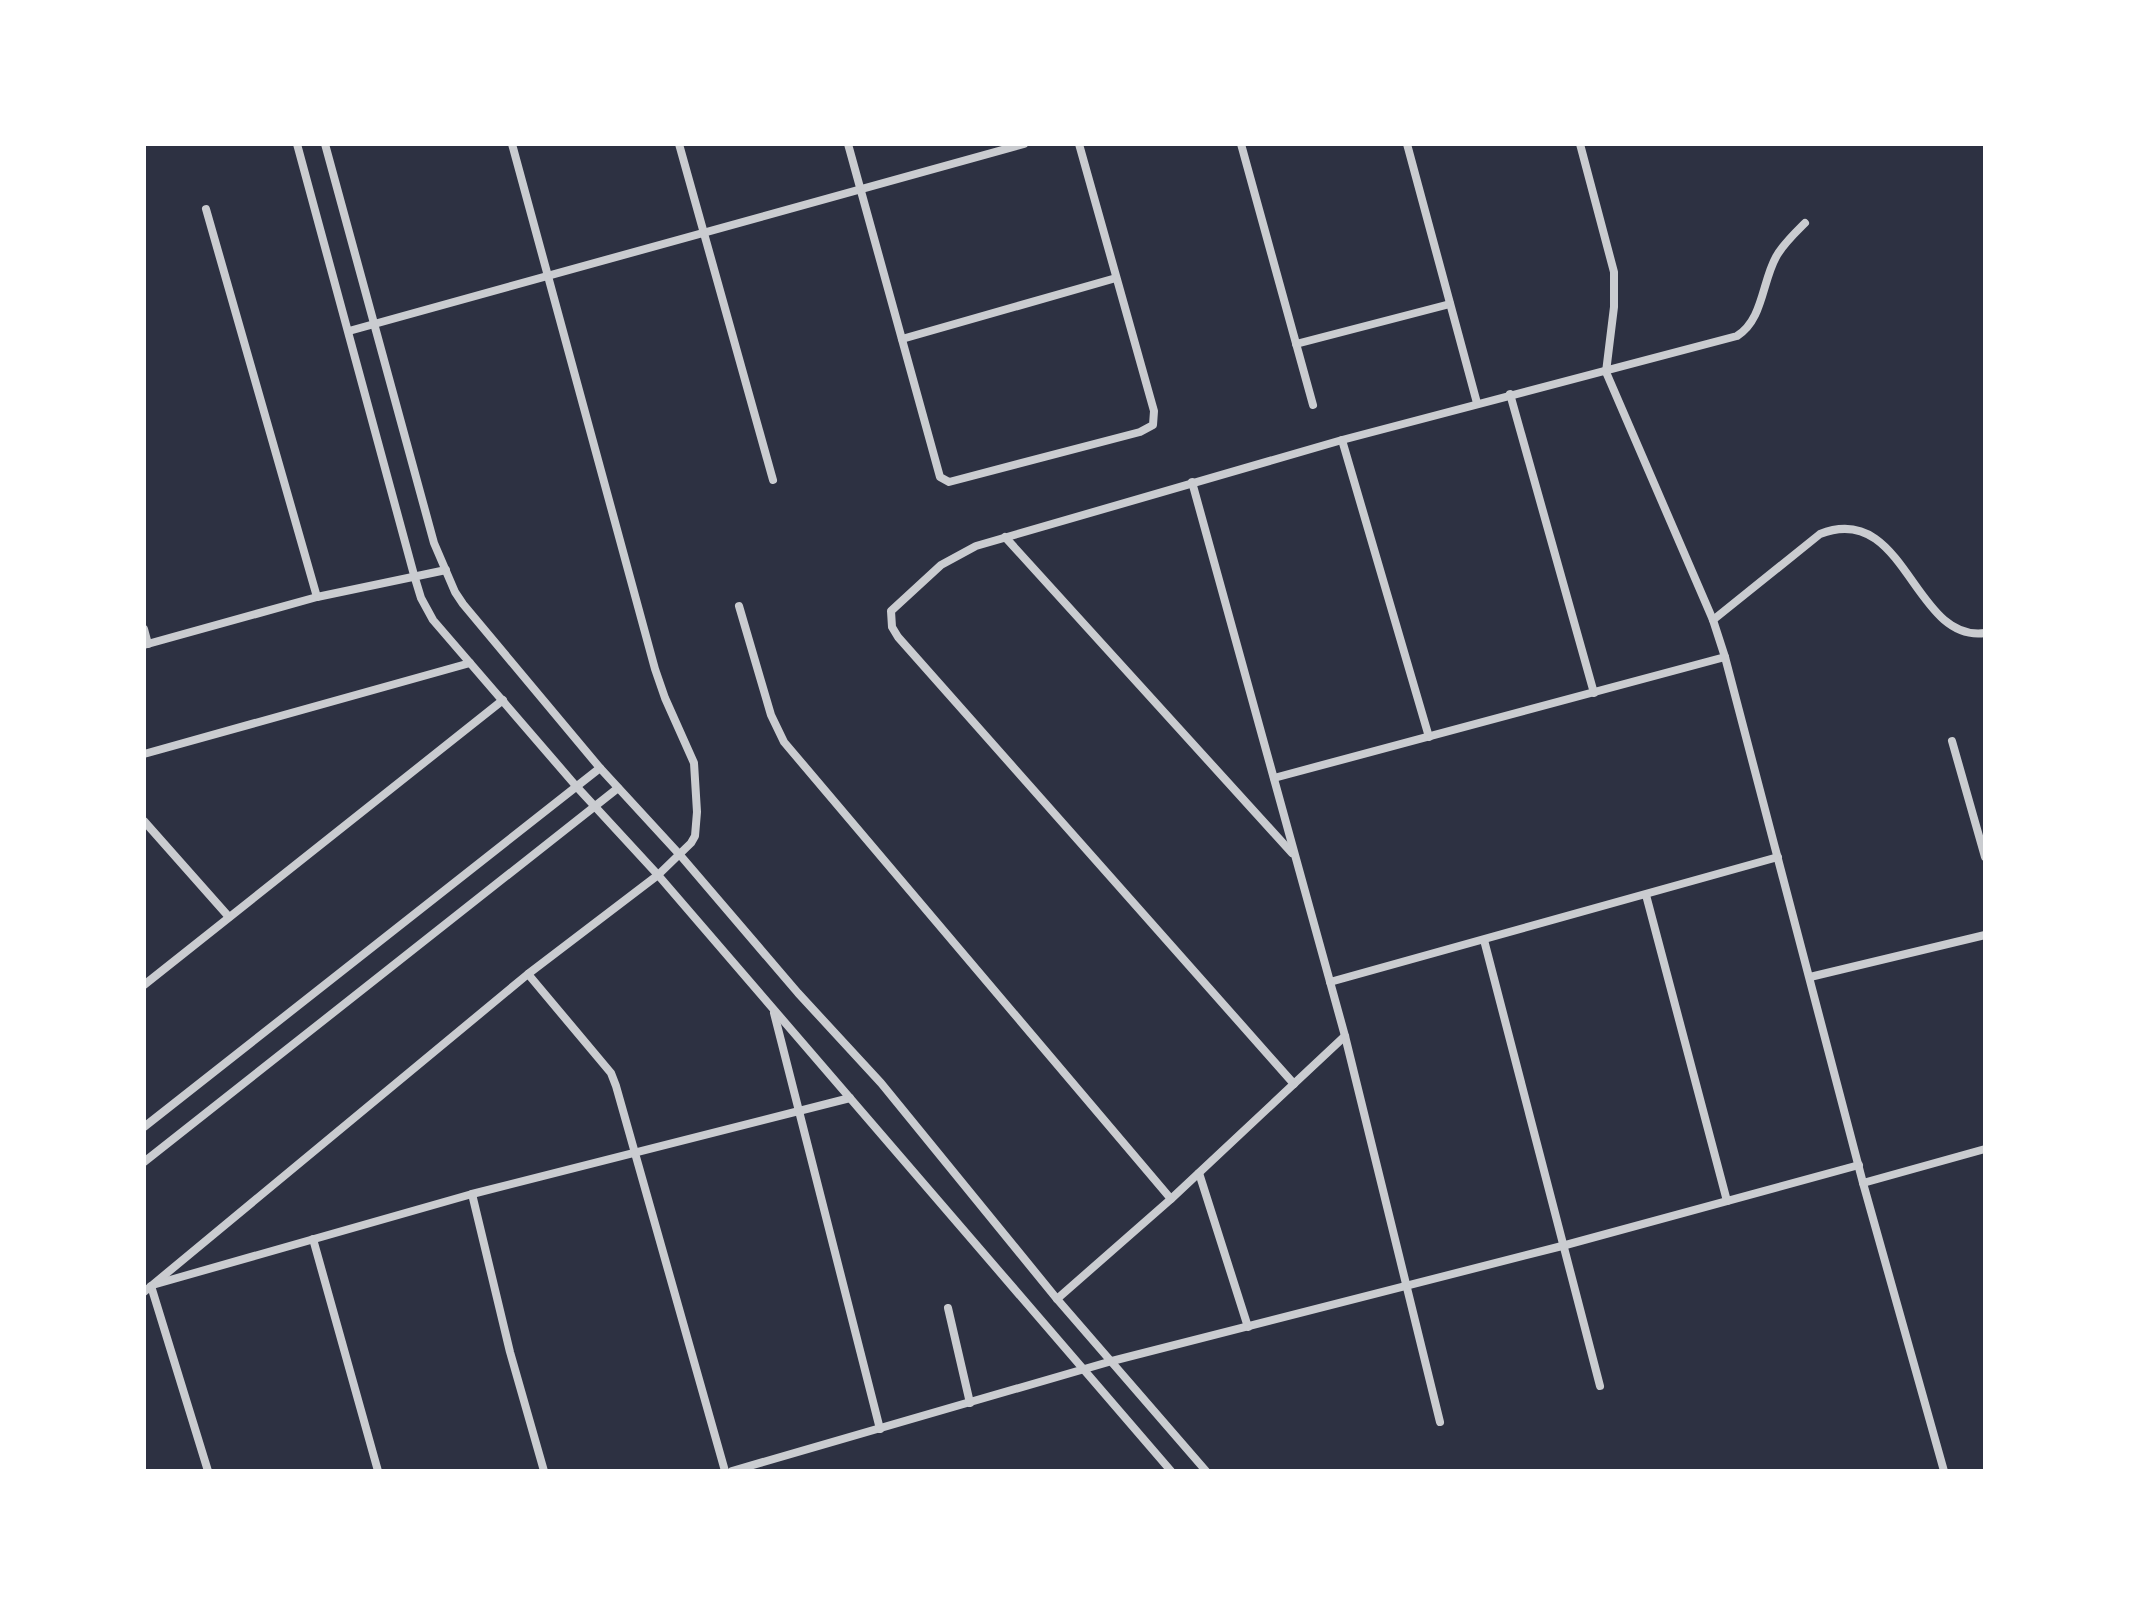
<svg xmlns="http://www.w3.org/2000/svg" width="2129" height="1615" viewBox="0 0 2129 1615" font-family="'Exo 2',sans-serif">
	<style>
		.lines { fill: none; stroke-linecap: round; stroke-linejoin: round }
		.minor { stroke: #caccd0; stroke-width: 8 }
	</style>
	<rect width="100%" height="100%" fill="#2d3142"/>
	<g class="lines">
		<g class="minor">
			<path d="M297,144L414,575L421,598L433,620L576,786L658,875L1171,1471"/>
			<path d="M325,144L434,543L455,592L463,604L600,768L680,855L798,993L881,1083L1057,1299L1206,1471"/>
			<path d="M679,144L773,480"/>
			<path d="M848,144L940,477L949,482L1140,432L1153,425L1154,411L1079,144"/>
			<path d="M1241,144L1313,405"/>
			<path d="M1407,144L1477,403"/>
			<path d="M1580,144L1614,272V307L1606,372L1713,620L1725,657L1863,1183L1944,1471"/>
			<path d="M206,209L317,597"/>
			<path d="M349,331L1024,144"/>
			<path d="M902,339L1116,278"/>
			<path d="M1296,344L1450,304"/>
			<path d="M1510,394L1594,693"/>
			<path d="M1342,440L1429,737"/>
			<path d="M1192,482L1345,1036L1440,1422"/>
			<path d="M1005,537L1292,853"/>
			<path d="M739,606L771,715L784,742L1171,1199"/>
			<path d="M1713,620L1820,534C1906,500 1913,643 1985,633"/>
			<path d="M144,629L148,644"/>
			<path d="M144,645L317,597L446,570"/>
			<path d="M1952,741L1985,857"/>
			<path d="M144,754L470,663"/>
			<path d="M1274,778L1725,657"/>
			<path d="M144,821L229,917"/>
			<path d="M1646,895L1727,1201"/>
			<path d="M1484,940L1600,1386"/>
			<path d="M528,974L611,1073L616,1086L725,1471"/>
			<path d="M1810,977L1985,935"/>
			<path d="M1330,982L1778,857"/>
			<path d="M144,985L503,700"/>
			<path d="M774,1013L880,1429"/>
			<path d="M1294,1084L898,637L892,627L891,611L941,565L976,546L1342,440L1737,336C1763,320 1762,282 1776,257C1783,244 1795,233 1805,223"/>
			<path d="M144,1127L600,768"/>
			<path d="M144,1162L618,788"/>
			<path d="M1199,1173L1248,1327"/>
			<path d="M1863,1183L1985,1149"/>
			<path d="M472,1194L510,1352L544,1471"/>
			<path d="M313,1239L378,1471"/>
			<path d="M156,1284L472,1194L850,1098"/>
			<path d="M151,1286L208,1471"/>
			<path d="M144,1292L528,974L658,875L691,843L695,836L697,812L694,763L665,698L655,669L512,144"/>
			<path d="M1057,1299L1171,1199L1345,1036"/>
			<path d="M948,1308L970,1403"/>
			<path d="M732,1471L1112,1361L1562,1246L1859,1165"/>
		</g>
	</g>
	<rect width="2129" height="1615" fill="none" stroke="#ffffff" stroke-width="292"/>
</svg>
